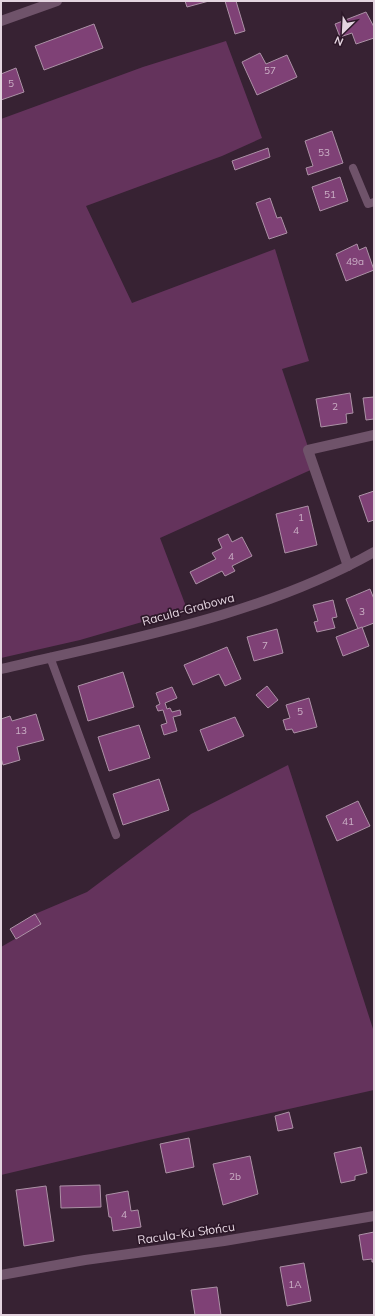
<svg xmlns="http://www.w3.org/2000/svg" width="375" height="1316" viewBox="0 0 375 1316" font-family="Mulish,sans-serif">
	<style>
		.green { fill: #64335c }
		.building { fill: #7f4176; stroke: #ac91a6 }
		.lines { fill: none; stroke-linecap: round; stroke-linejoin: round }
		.service { stroke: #6f536a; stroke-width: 8 }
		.minor { stroke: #6f536a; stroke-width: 10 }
		.labels { text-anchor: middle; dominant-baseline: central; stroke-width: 3.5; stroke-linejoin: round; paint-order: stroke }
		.number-label { font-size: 10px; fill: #cbb0c6 }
		.street-label { font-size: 12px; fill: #e4d5e0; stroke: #2d1829 }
	</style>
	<rect width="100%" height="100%" fill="#372233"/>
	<g class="green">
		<path d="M226,41L262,138L222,156L86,206L132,303L275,249L309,361L282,369L315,468L160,538L187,609L80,640L1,658V119L143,67Z"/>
		<path d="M288,765L374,1032V1090L149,1140L1,1175V947L41,924L35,914L87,892L191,814Z"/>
	</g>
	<g class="building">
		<path d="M185,1H209L187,7Z"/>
		<path d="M225,1H236L245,31L235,34Z"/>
		<path d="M366,12L374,27V38L356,44L352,33L340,37L335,24Z"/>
		<path d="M94,24L103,48L44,70L35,46Z"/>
		<path d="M260,53L266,64L287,55L297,77L257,95L242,62Z"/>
		<path d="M16,68L24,92L1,100V74Z"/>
		<path d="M332,131L343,163L308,175L306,168L313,166L305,141Z"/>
		<path d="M268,148L270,157L235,170L232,161Z"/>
		<path d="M340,177L348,201L320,211L312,187Z"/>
		<path d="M270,198L277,218L281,217L287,233L269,239L256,203Z"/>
		<path d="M357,244L359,250L366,247L374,270L346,281L336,254Z"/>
		<path d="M350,393L353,413L346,414L347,423L321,427L316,399Z"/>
		<path d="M374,397V419L366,420L363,398Z"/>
		<path d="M374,491V520L368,522L359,496Z"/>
		<path d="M308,506L317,545L285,553L276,514Z"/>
		<path d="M228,534L232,542L242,537L252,556L232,566L235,571L225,576L222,571L196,584L190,572L216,559L212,553L222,548L218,539Z"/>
		<path d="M370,589L374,599V623L358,629L346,599Z"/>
		<path d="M333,600L337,617L332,618L335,628L317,632L314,622L318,621L313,605Z"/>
		<path d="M362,627L369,646L343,656L336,637Z"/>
		<path d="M277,629L283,653L254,661L247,637Z"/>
		<path d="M227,647L241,679L225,686L219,674L193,685L184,665Z"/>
		<path d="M123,672L134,707L88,721L78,686Z"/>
		<path d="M267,686L278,700L268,708L256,695Z"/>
		<path d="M172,687L177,698L165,703L167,709L170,708L172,712L180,710L181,715L173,717L177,731L164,735L161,725L167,723L163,710L158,711L156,706L160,704L156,693Z"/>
		<path d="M309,698L317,727L294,733L292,729L286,730L283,720L290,718L286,705Z"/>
		<path d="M36,714L44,740L17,747L20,760L3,765L1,758V719L10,716L12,721Z"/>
		<path d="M235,717L244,736L208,751L200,730Z"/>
		<path d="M139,725L150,758L109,771L98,737Z"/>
		<path d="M159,779L169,810L123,825L113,794Z"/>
		<path d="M358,801L370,826L337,841L326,816Z"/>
		<path d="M35,914L41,924L16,939L10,929Z"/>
		<path d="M289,1112L293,1128L278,1131L275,1116Z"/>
		<path d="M189,1138L194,1167L166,1173L160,1144Z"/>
		<path d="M361,1147L367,1173L355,1176V1180L341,1183L334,1153Z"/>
		<path d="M250,1156L258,1194L223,1205L213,1164Z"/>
		<path d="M100,1185L101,1207L61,1208L60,1186Z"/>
		<path d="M46,1186L54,1241L24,1246L16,1190Z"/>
		<path d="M128,1191L131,1211L138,1210L141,1227L113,1231L111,1217H109L106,1195Z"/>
		<path d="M374,1232V1262H372V1259L363,1260L359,1235Z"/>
		<path d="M304,1263L311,1301L287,1306L280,1267Z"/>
		<path d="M217,1287L221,1315H195L191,1290Z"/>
	</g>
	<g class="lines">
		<g class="service">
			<path d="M353,168L368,204L374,202"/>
			<path d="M50,657L116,835"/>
		</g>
		<g class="minor">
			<path d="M1,21L57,1"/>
			<path d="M348,566L308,450L374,435"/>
			<path d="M1,669C127,639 261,616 374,552"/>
			<path d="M1,1275L85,1260L224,1241L374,1216"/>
		</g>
	</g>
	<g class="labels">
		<g class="number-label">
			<text x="270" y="70">57</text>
			<text x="11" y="83">5</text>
			<text x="324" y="152">53</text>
			<text x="330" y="194">51</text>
			<text x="355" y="261">49a</text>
			<text x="335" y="406">2</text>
			<text x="301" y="517">1</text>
			<text x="296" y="530">4</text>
			<text x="231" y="556">4</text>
			<text x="362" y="611">3</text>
			<text x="265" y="645">7</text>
			<text x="300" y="711">5</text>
			<text x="21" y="730">13</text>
			<text x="348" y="821">41</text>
			<text x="235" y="1176">2b</text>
			<text x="124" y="1214">4</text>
			<text x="295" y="1284">1A</text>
		</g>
		<g class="street-label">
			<text transform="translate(188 609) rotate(-15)">Racula-Grabowa</text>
			<text transform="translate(186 1233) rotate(-8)">Racula-Ku Słońcu</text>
		</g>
	</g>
	<rect width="375" height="1316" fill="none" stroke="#e4d5e0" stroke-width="4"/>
	<g transform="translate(343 32) rotate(204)" stroke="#2d1829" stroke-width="3" paint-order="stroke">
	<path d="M0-3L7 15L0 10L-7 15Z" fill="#e4d5e0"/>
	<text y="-6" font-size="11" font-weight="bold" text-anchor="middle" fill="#e4d5e0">N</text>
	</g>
</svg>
